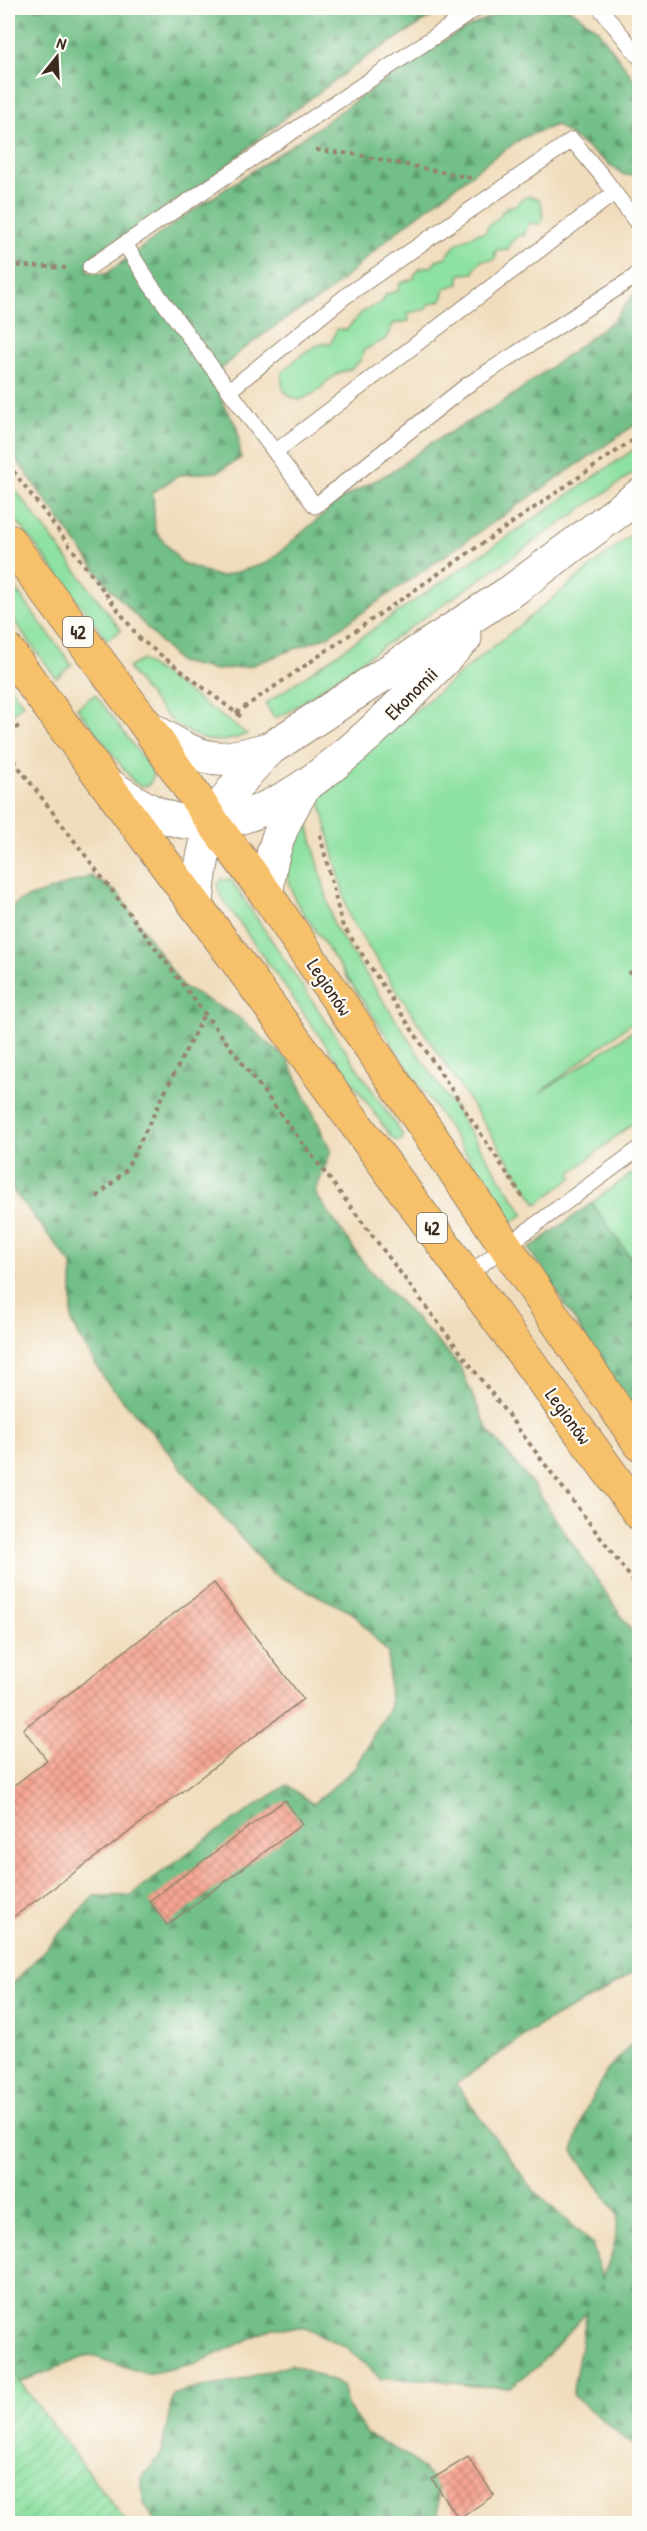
<svg xmlns="http://www.w3.org/2000/svg" width="647" height="2531" viewBox="0 0 647 2531" font-family="'Patrick Hand',sans-serif">
	<style>
		.grass { fill: #8de1a2; stroke: #648660; stroke-width: 1.5 }
		.forest { fill: url(#forest-firs); stroke: #567453; stroke-width: 1.5 }
		.garden { fill: url(#garden-furrows); stroke: #648660; stroke-width: 1.5 }
		.building { fill: url(#building-cross-hatch) }
		.lines { fill: none; stroke-linecap: round; stroke-linejoin: round }
		.service-casing { stroke: #96846e; stroke-width: 17 }
		.tertiary-casing { stroke: #96846e; stroke-width: 35 }
		.primary-casing { stroke: #96846e; stroke-width: 35 }
		.path { stroke: #96846e; stroke-width: 4; stroke-dasharray: 4.5 4.5; stroke-linecap: butt }
		.service { stroke: #fff; stroke-width: 15 }
		.tertiary { stroke: #fff; stroke-width: 33 }
		.primary { stroke: #f7c06b; stroke-width: 33 }
		.labels { text-anchor: middle; dominant-baseline: central; stroke-width: 4.5; stroke-linejoin: round; paint-order: stroke }
		.shield { fill: #fdfcf7; stroke: #75695f; stroke-width: 1.5 }
		.shield-label { font-size: 18px; font-weight: bold; fill: #3b2a1e }
		.street-label { font-size: 20px; fill: #3b2a1e; stroke: #fdfcf7 }
	</style>
	<defs>
		<pattern id="forest-firs" width="22" height="20" patternUnits="userSpaceOnUse" patternTransform="scale(1.5)"><rect width="22" height="20" fill="#72bf88"/><path d="M5 1l3.5 6h-7zM16 11l3.5 6h-7z" fill="#5f9b6f"/></pattern>
		<pattern id="garden-furrows" width="10" height="10" patternUnits="userSpaceOnUse" patternTransform="scale(1.5)"><rect width="10" height="10" fill="#8de1a2"/><path d="M-1 1l2-2M0 10L10 0M9 11l2-2" fill="none" stroke="#7bc18b"/></pattern>
		<pattern id="building-cross-hatch" width="8" height="8" patternUnits="userSpaceOnUse" patternTransform="scale(1.5)"><rect width="8" height="8" fill="#f7a593"/><path d="M0 0l8 8M0 8l8-8" fill="none" stroke="#c98777"/></pattern>
	</defs>
	<rect width="100%" height="100%" fill="#fdfcf7"/>
	<filter id="ink" filterUnits="userSpaceOnUse"><feTurbulence type="fractalNoise" baseFrequency=".0167" numOctaves="2"/><feDisplacementMap in="SourceGraphic" scale="12" xChannelSelector="R" yChannelSelector="G"/><feConvolveMatrix kernelMatrix="1 2 1 2 8 2 1 2 1" color-interpolation-filters="sRGB"/></filter>
	<filter id="wash" filterUnits="userSpaceOnUse"><feTurbulence type="fractalNoise" baseFrequency=".008" numOctaves="4" result="noise"/><feDisplacementMap in="SourceGraphic" scale="24" xChannelSelector="R" yChannelSelector="G"/><feGaussianBlur stdDeviation="1.35" result="paint"/><feColorMatrix in="noise" values="0 0 0 0 0 0 0 0 0 0 0 0 0 0 0 0 0 1.4 0 .05"/><feComposite in="paint" operator="in"/></filter>
	<g filter="url(#wash)">
		<rect width="100%" height="100%" fill="#f0ddbd"/>
		<g class="grass">
			<path d="M528,196L539,199C543,206 544,217 541,224L529,223L524,236L520,235L511,242L508,249L497,250L493,254H497L494,260H482L475,268L474,273L461,274L459,277V284L445,288L442,300L427,305V309L408,313L409,321L393,324L386,339L364,350L360,361L351,369L341,372L327,381L317,392L300,400C284,396 280,388 282,372C296,360 312,342 331,343L337,329L346,330L362,312L382,302L386,294L398,291L400,283L415,278L414,275L421,268L433,266L436,260L446,257L457,243L478,233H485L488,226L501,216L502,211L506,210V207L517,205L519,201Z"/>
			<path d="M639,446V469L285,714L274,718L265,704Z"/>
			<path d="M8,480L121,630L107,640L8,509Z"/>
			<path d="M639,528V1017L540,1093L639,1027V1118L571,1173L573,1177L537,1204L350,919L320,801V791L358,757Z"/>
			<path d="M8,579L72,665L56,678L8,613Z"/>
			<path d="M142,660L247,734C190,760 157,706 128,668Z"/>
			<path d="M8,684L23,704L8,717Z"/>
			<path d="M95,694L151,769L153,777L149,785L140,786L134,782L77,708Z"/>
			<path d="M306,816L334,926L524,1214L512,1222L295,900L285,868L294,820Z"/>
			<path d="M222,879L231,880L403,1136L402,1140L397,1141L392,1138L222,898L217,885Z"/>
			<path d="M639,1168V1270L592,1203Z"/>
		</g>
		<g class="forest">
			<path d="M8,8H446L368,56L291,113L210,179L92,256L87,272L106,274L180,219L307,135L407,64L464,29L510,8H569L597,29L639,86V175H624L556,125L522,138L486,163L391,236L323,297L294,313L242,350L215,375L223,404L237,427L241,458L217,472L179,475L153,492L155,531L182,563L220,577L267,563L341,499L393,471L428,445L506,400L559,361L614,320L639,288V422L328,636L250,666L216,670L179,662L106,584L8,448Z"/>
			<path d="M91,876L118,893L183,987L238,1017L288,1060L331,1151L315,1193L365,1265L459,1365L488,1430L533,1485L639,1642V1968L599,1994L543,2023L456,2084L532,2189L592,2244L602,2278L613,2251L618,2215L573,2151L585,2111L607,2071L638,2037L639,2032V2450L572,2395L587,2312L538,2366L510,2387L472,2386L438,2380L381,2379L346,2347L305,2328H273L197,2363L147,2374L89,2355L8,2387V1986L15,1982L94,1896H130L209,1837L287,1785L313,1804L354,1769L390,1706L388,1653L353,1613L272,1573L199,1490L160,1441L105,1380L72,1324V1265L8,1184V912L19,901Z"/>
			<path d="M592,1203L639,1270V1421L529,1249Z"/>
			<path d="M291,2364L342,2385L347,2406L367,2434L408,2456L437,2482L439,2523H156L143,2501L142,2477L161,2455L173,2394L202,2387L230,2383Z"/>
		</g>
		<path class="garden" d="M15,2376L127,2523H8V2382Z"/>
		<g id="blocks">
			<g class="building">
				<path d="M214,1583L303,1699L112,1845L8,1921V1790L47,1760L23,1729Z"/>
				<path d="M285,1800L302,1824L167,1925L149,1901Z"/>
				<path d="M468,2457L494,2495L459,2519L432,2479Z"/>
			</g>
		</g>
	</g>
	<g filter="url(#ink)">
		<use href="#blocks" fill-opacity="0" stroke="#96846e" stroke-width="1.5"/>
		<g class="lines">
			<g class="service-casing">
				<g id="service">
					<path d="M600,8L640,58"/>
					<path d="M125,244L150,284L315,506L466,386L636,276L640,269"/>
					<path d="M90,267L477,8"/>
					<path d="M230,390L347,295L572,140L603,177L640,227"/>
					<path d="M275,452L614,193"/>
					<path d="M8,1274V1276"/>
					<path d="M467,1275L640,1148"/>
				</g>
			</g>
			<g class="tertiary-casing">
				<g id="tertiary">
					<path d="M147,726C169,740 196,760 225,758C240,757 256,752 271,748"/>
					<path d="M107,784C133,801 161,821 194,823C292,831 400,703 465,638"/>
					<path d="M267,895C269,854 281,823 303,789"/>
					<path d="M197,906C201,832 218,799 271,748L513,590L640,495"/>
				</g>
			</g>
			<g class="primary-casing">
				<g id="primary">
					<path d="M8,540L147,726L214,824L267,895L640,1444"/>
					<path d="M8,651L223,942L640,1514"/>
				</g>
			</g>
			<g class="path">
				<path d="M316,150L353,154L471,178"/>
				<path d="M8,265L66,268"/>
				<path d="M8,464L140,639L244,719"/>
				<path d="M236,713L640,435"/>
				<path d="M8,734L20,725"/>
				<path d="M8,753L640,1590"/>
				<path d="M320,835L342,924L524,1199"/>
				<path d="M628,974L640,965"/>
				<path d="M97,1197L126,1170L204,1014"/>
			</g>
			<use href="#service" class="service"/>
			<use href="#tertiary" class="tertiary"/>
			<use href="#primary" class="primary"/>
		</g>
	</g>
	<g class="labels">
		<g class="shield">
			<rect x="63" y="617" width="30" height="30" rx="4.5"/>
			<rect x="417" y="1213" width="30" height="30" rx="4.5"/>
		</g>
		<g class="shield-label">
			<text x="78" y="632">42</text>
			<text x="432" y="1228">42</text>
		</g>
		<g class="street-label">
			<text transform="translate(411 693) rotate(-45)">Ekonomii</text>
			<text transform="translate(330 987) rotate(56)">Legionów</text>
			<text transform="translate(569 1416) rotate(54)">Legionów</text>
		</g>
	</g>
	<rect width="647" height="2531" fill="none" stroke="#fdfcf7" stroke-width="30"/>
	<g transform="translate(57 57) rotate(18)" stroke="#fdfcf7" stroke-width="4.5" paint-order="stroke">
	<path d="M0-4.5L10 22L0 15L-10 22Z" fill="#3b2a1e"/>
	<text y="-9" font-size="16" font-weight="bold" text-anchor="middle" fill="#3b2a1e">N</text>
	</g>
</svg>
